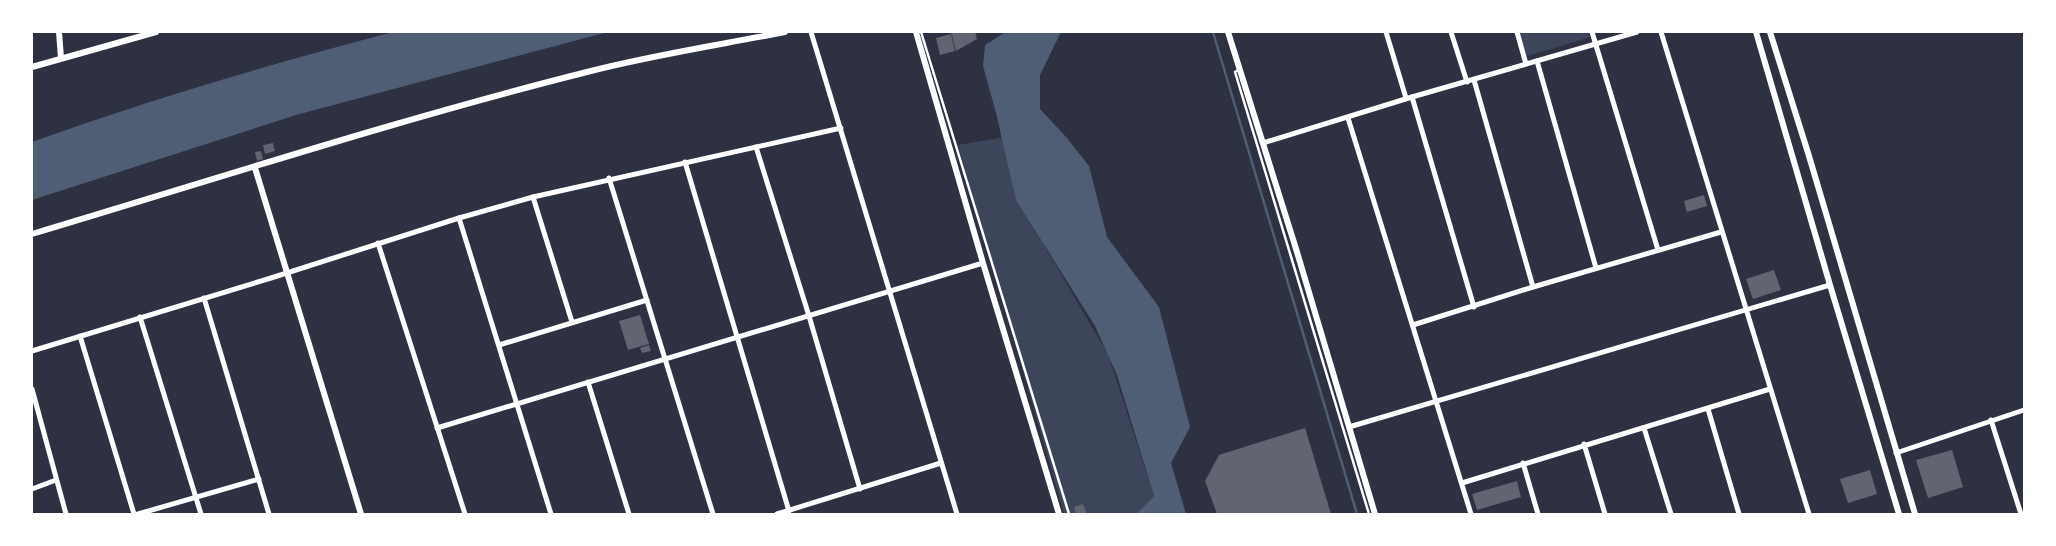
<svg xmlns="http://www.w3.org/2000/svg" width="2056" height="546" viewBox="0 0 2056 546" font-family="'PT Sans Narrow',sans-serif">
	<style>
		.green { fill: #3c4559 }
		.water { fill: #4f5d75 }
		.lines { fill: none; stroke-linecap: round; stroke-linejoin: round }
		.stream { stroke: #4f5d75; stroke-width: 2.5 }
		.building { fill: #626471 }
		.service { stroke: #fff; stroke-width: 2.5 }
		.minor { stroke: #fff; stroke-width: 5 }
		.tertiary { stroke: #fff; stroke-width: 6 }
	</style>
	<rect width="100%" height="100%" fill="#2d3142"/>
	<g class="green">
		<path d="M1517,32H1588L1590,37L1525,57Z"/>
		<path d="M1010,136L1032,225L1108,354L1154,496L1136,514H1064L958,145Z"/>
	</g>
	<g class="water">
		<path d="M393,32H608L296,115L32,200V142C151,99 271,64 393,32Z"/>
		<path d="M1006,32H1061L1040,75V109L1067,138L1089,166L1107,237L1159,307L1190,427L1171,463L1186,514H1136L1154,496L1117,375L1095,326L1016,200L996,113L983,66L985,45Z"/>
	</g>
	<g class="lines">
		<path class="stream" d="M1213,32L1357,514"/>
	</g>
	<g class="building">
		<path d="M951,32H975L977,39L956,51Z"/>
		<path d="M951,34L955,51L940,55L936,38Z"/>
		<path d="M273,143L275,151L265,154L263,145Z"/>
		<path d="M261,151L263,159L257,161L255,152Z"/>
		<path d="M1704,195L1707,206L1687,212L1684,201Z"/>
		<path d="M1774,270L1781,290L1753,299L1746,279Z"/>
		<path d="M640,315L649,344L628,350L619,321Z"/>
		<path d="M649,345L651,351L642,353L640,348Z"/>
		<path d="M1305,428L1331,514H1217L1205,481L1219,455Z"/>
		<path d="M1952,450L1963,487L1928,498L1916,460Z"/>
		<path d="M1870,470L1877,494L1848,503L1840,479Z"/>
		<path d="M1517,481L1521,497L1477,510L1472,494Z"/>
		<path d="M1083,504L1087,514H1076L1074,507Z"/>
	</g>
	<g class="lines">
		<g class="service">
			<path d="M921,32L1069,514"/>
			<path d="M1238,70L1235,72L1369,514"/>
		</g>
		<g class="minor">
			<path d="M811,32L957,514"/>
			<path d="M1386,32L1406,98"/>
			<path d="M1451,32L1467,82"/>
			<path d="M1517,32L1526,64"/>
			<path d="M1592,32L1658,250"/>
			<path d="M1661,32L1809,514"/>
			<path d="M1537,61L1596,268"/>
			<path d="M1474,80L1533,287"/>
			<path d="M1412,97L1474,307"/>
			<path d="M1348,118L1471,514"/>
			<path d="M1263,143L1412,97L1637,32"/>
			<path d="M756,147L809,316L860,489"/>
			<path d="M685,162L789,511"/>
			<path d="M609,178L713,514"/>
			<path d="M533,197L572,322"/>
			<path d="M459,218L551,514"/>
			<path d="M378,243L465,514"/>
			<path d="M204,298L269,514"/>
			<path d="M140,317L201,514"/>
			<path d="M1413,325L1533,287L1721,232"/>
			<path d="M80,336L134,514"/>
			<path d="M499,345L647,300"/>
			<path d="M32,351L271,278L459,218L533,197L841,128"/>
			<path d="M588,382L629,514"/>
			<path d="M32,389L66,514"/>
			<path d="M1708,409L1739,514"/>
			<path d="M1991,420L2021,514"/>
			<path d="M1349,427L1830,285"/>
			<path d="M437,428L983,263"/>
			<path d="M1644,428L1671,514"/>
			<path d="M1584,444L1605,514"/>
			<path d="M1896,453L2024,410"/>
			<path d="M1523,463L1538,514"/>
			<path d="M1462,483L1770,389"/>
			<path d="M32,489L56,480"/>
			<path d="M138,514L259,479"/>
			<path d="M777,514L941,463"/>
		</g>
		<g class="tertiary">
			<path d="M59,32L61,58"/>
			<path d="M916,32L983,263L1059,514"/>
			<path d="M1228,32L1297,252L1375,514"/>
			<path d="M1756,32L1830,285L1899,514"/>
			<path d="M1770,32L1809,156L1915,514"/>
			<path d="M32,67L156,32"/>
			<path d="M255,168L361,514"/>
			<path d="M32,234C216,179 400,119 587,72C652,55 719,45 785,32"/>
		</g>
	</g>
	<rect width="2056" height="546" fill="none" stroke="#ffffff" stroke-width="66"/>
</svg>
